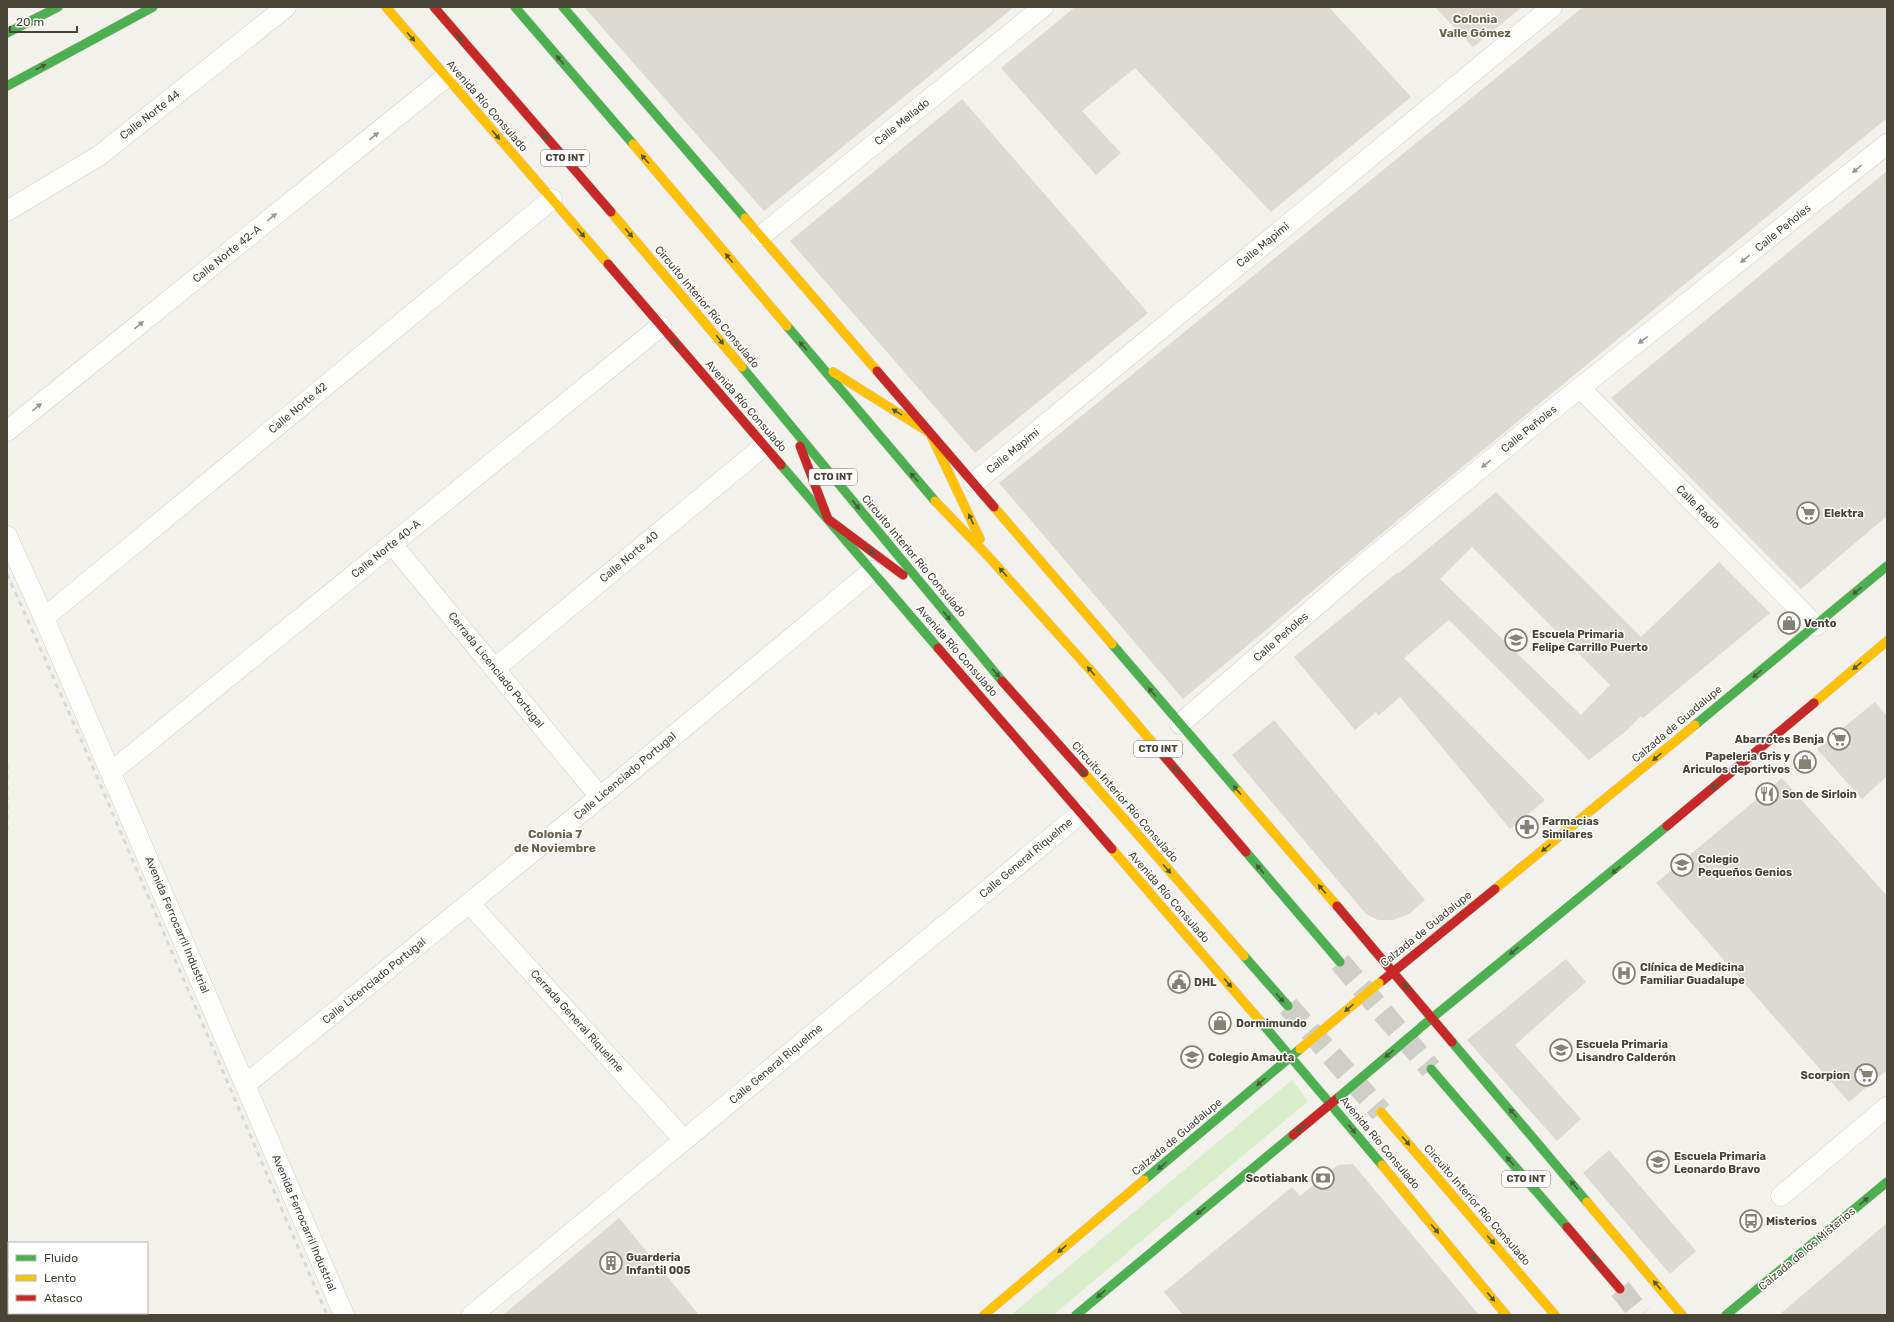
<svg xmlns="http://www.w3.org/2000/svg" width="1894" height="1322" viewBox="0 0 1894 1322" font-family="Rubik,sans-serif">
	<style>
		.green { fill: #d9edcb }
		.building { fill: #dcdad3; fill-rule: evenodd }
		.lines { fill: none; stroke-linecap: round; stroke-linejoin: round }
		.highway-tunnel { stroke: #d0cfc7; stroke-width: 22; stroke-dasharray: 22 11; stroke-linecap: butt }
		.street-casing { stroke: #d0cfc8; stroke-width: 21 }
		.fast-casing { stroke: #d2d0c2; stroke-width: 10 }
		.slow-casing { stroke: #d2d0c2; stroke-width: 10 }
		.jam-casing { stroke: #d2d0c2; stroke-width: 10 }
		.street { stroke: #fdfdfc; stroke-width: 20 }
		.fast { stroke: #4caf50; stroke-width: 9 }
		.slow { stroke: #ffc107; stroke-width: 9 }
		.jam { stroke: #c62828; stroke-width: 9 }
		.rail { stroke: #d9d9d8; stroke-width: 3; stroke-dasharray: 5 5; stroke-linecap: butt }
		.fast-bridge-casing { stroke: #d2d0c2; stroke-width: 10; stroke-linecap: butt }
		.slow-bridge-casing { stroke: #d2d0c2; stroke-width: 10; stroke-linecap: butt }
		.fast-bridge { stroke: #4caf50; stroke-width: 9 }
		.slow-bridge { stroke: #ffc107; stroke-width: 9 }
		.oneway { fill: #495a3b }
		.oneway2 { fill: #99988f }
		.labels { text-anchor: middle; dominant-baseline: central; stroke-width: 3; stroke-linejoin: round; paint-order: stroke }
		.shield { fill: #fff; stroke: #7f7d72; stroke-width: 1 }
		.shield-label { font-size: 10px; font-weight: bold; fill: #484536 }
		.street-label { font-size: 11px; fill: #484536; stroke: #fff }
		.poi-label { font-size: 11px; font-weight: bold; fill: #484536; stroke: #fff; text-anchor: start }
		.neighbourhood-label { font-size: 12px; font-weight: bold; fill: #6c654d; stroke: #fff }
	</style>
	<rect width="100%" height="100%" fill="#f2f1eb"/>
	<path class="green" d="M1292,1080L1308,1101L1053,1315H1011Z"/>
	<g class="building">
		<path d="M584,7H1014L764,211Z"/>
		<path d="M1075,7H1329L1411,97L1271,212L1135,68L1082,111L1121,153L1096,175L1001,68Z"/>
		<path d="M1435,7H1522L1473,47Z"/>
		<path d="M1583,7H1887V118L1410,510L1183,699L999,483Z"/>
		<path d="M962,99L1148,313L975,453L790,241Z"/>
		<path d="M1887,171V516L1801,589L1611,398Z"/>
		<path d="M1496,492L1641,637L1719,562L1770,613L1643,718L1641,716L1626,731L1589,760L1449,620L1404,658L1545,800L1510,829L1400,697L1378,716L1376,712L1355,730L1294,657L1398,572L1399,573ZM1472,547L1610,685L1581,715L1440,579Z"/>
		<path d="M1875,702L1887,716V776L1862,799L1817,749Z"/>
		<path d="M1274,720L1425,900L1409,914L1393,920H1378L1366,914L1232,755Z"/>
		<path d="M1782,778L1887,896V1070L1849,1102L1656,883Z"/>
		<path d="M1566,959L1586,982L1515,1045L1581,1119L1557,1141L1467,1040Z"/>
		<path d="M1609,1150L1696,1251L1670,1274L1583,1173Z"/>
		<path d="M1353,1164L1479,1315H1183L1164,1292L1292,1187L1300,1196L1338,1165Z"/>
		<path d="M619,1218L699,1315H503Z"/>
		<path d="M1887,1223V1315H1779L1800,1297Z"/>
	</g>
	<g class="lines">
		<g class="highway-tunnel">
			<path d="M1340,962L1431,1069"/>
			<path d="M1288,1006L1381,1112"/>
			<path d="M1620,1289L1641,1315"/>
		</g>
		<g class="street-casing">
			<g id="street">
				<path d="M7,211L100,155L286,7"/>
				<path d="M761,236L1043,7"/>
				<path d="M1581,389L1816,626"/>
				<path d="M7,431L446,77"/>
				<path d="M974,483L1552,7"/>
				<path d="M7,536L44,618L344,1315"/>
				<path d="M392,544L600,797"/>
				<path d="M44,618L552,199"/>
				<path d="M494,669L764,446"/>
				<path d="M1180,724L1362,566L1532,426L1887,144"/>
				<path d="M111,772L661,326"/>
				<path d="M469,903L684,1140"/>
				<path d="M245,1085L600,797L872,571"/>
				<path d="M1781,1196L1887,1107"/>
				<path d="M472,1315L1081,813"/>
			</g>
		</g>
		<g class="fast-casing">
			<g id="fast">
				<path d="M515,7L633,144"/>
				<path d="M563,7L745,218"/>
				<path d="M7,33L58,7"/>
				<path d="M7,86L153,7"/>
				<path d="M787,326L935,501"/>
				<path d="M742,367L1002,681"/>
				<path d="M781,465L938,648"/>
				<path d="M1112,644L1238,791"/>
				<path d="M1695,725L1887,566"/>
				<path d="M1246,852L1340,962"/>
				<path d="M1244,956L1288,1006"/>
				<path d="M1261,1022L1382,1165"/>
				<path d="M1421,1027L1667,826"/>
				<path d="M1452,1042L1587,1202"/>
				<path d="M1431,1069L1567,1227"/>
				<path d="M1144,1180L1300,1049"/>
				<path d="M1076,1315L1293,1135"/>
				<path d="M1726,1315L1887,1182"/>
			</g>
		</g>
		<g class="slow-casing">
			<g id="slow">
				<path d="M386,7L608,264"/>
				<path d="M633,144L787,326"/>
				<path d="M611,212L742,367"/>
				<path d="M745,218L877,371"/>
				<path d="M833,372L930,433L980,539"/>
				<path d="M935,501L987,555L1093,673L1163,755"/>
				<path d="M994,507L1112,644"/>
				<path d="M1814,703L1887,641"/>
				<path d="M1084,773L1244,956"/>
				<path d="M1238,791L1337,906"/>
				<path d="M1112,849L1261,1022"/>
				<path d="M1495,889L1695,725"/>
				<path d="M1381,1112L1555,1315"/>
				<path d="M1382,1165L1506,1315"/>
				<path d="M1587,1202L1682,1315"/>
				<path d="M984,1315L1144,1180"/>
			</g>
		</g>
		<g class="jam-casing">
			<g id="jam">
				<path d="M434,7L611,212"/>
				<path d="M608,264L781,465"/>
				<path d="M877,371L994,507"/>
				<path d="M800,446L828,519L903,575"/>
				<path d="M938,648L1112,849"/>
				<path d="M1002,681L1084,773"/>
				<path d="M1163,755L1246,852"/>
				<path d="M1667,826L1814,703"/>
				<path d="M1337,906L1452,1042"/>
				<path d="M1382,981L1495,889"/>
				<path d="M1293,1135L1340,1096"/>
				<path d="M1567,1227L1620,1289"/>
			</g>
		</g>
		<use href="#street" class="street"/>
		<use href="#fast" class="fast"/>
		<use href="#slow" class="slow"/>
		<use href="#jam" class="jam"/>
		<g class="rail">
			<path d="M7,574L83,744L327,1315"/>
			<path d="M7,765V830"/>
		</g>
		<g class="fast-bridge-casing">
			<path id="fast-bridge" d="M1340,1096L1419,1029"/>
		</g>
		<g class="slow-bridge-casing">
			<path id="slow-bridge" d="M1300,1049L1379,983"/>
		</g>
		<use href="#fast-bridge" class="fast-bridge"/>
		<use href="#slow-bridge" class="slow-bridge"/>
	</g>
	<defs><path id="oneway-solid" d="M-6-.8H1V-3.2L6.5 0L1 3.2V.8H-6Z"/></defs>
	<g class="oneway">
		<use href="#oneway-solid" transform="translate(411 37) rotate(49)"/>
		<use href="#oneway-solid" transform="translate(459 37) rotate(49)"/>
		<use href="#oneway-solid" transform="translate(560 60) rotate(-131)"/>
		<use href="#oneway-solid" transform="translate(41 67) rotate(-28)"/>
		<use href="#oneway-solid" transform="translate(496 135) rotate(49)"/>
		<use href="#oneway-solid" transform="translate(544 135) rotate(49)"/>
		<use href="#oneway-solid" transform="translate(645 159) rotate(-131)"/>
		<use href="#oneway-solid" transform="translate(581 233) rotate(49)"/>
		<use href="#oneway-solid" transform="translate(629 233) rotate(49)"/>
		<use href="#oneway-solid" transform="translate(729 258) rotate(-129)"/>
		<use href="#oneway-solid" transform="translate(720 340) rotate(51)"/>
		<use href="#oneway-solid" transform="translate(675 342) rotate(49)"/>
		<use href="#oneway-solid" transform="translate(803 346) rotate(-130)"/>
		<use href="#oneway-solid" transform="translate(897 412) rotate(-148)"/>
		<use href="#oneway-solid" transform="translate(914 477) rotate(-132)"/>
		<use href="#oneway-solid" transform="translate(856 505) rotate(51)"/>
		<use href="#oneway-solid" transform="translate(971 519) rotate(-115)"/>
		<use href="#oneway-solid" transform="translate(870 551) rotate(37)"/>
		<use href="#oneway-solid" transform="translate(1003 572) rotate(-132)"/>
		<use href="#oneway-solid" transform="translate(1857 591) rotate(140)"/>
		<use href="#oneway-solid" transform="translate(947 616) rotate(50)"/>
		<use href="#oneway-solid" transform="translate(1857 666) rotate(140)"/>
		<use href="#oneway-solid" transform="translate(1091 671) rotate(-131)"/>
		<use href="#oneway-solid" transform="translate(996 673) rotate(49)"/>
		<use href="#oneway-solid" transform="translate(1757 674) rotate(140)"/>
		<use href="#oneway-solid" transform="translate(1152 692) rotate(-131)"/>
		<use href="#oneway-solid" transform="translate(1657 757) rotate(140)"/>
		<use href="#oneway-solid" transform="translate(1176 770) rotate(-130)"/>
		<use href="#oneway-solid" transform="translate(1082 771) rotate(49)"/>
		<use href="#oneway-solid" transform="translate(1715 786) rotate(140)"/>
		<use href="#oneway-solid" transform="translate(1237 790) rotate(-131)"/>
		<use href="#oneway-solid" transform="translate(1546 848) rotate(141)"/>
		<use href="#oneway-solid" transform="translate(1167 869) rotate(49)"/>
		<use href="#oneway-solid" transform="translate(1260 869) rotate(-130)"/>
		<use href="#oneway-solid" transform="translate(1616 870) rotate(140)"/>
		<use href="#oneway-solid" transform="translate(1322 889) rotate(-131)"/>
		<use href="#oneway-solid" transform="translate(1514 951) rotate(141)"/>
		<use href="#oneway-solid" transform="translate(1228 983) rotate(49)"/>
		<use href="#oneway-solid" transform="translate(1407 987) rotate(-130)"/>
		<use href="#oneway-solid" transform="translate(1280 998) rotate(48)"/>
		<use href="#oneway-solid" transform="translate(1349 1008) rotate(140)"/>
		<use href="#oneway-solid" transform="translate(1389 1054) rotate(140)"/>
		<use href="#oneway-solid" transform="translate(1261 1082) rotate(140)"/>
		<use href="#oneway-solid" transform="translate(1513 1113) rotate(-130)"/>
		<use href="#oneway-solid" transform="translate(1301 1128) rotate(140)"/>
		<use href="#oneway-solid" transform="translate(1352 1129) rotate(50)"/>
		<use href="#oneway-solid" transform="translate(1406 1141) rotate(49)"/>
		<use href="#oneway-solid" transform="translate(1510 1161) rotate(-131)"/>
		<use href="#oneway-solid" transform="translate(1162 1166) rotate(140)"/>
		<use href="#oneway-solid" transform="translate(1574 1185) rotate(-130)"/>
		<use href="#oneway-solid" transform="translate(1864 1201) rotate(-40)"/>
		<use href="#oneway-solid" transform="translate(1201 1211) rotate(140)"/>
		<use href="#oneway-solid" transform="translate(1435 1229) rotate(50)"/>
		<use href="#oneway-solid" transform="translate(1491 1240) rotate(49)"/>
		<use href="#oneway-solid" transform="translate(1062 1249) rotate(140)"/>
		<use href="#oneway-solid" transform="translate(1595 1259) rotate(-131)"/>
		<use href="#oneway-solid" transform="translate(1657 1285) rotate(-130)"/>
		<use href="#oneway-solid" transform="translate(1101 1294) rotate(140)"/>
		<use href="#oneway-solid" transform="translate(1491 1297) rotate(50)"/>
	</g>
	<g class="oneway2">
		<use href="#oneway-solid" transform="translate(374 136) rotate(-39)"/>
		<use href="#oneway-solid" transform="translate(1857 169) rotate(141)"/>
		<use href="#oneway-solid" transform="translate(272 217) rotate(-39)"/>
		<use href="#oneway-solid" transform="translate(1745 259) rotate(141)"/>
		<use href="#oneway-solid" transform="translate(139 325) rotate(-39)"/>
		<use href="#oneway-solid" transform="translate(1643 340) rotate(142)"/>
		<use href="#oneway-solid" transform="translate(37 407) rotate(-39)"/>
		<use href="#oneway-solid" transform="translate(1486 464) rotate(141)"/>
	</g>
	<defs>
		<g id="supermarket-ring" transform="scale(1.15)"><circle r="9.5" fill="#fff" stroke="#848175" stroke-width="1.5"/><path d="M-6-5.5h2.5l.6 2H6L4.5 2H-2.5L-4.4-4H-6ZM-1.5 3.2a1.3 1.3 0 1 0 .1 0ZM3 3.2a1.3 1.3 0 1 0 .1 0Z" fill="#848175"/></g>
		<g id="shop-ring" transform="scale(1.15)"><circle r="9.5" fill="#fff" stroke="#848175" stroke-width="1.5"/><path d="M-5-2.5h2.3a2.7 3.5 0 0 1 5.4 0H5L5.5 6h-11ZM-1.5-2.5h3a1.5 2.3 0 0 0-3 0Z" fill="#848175"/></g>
		<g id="school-ring" transform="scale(1.15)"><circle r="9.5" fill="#fff" stroke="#848175" stroke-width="1.5"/><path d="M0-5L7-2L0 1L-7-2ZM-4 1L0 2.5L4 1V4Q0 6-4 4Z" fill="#848175"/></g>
		<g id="restaurant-ring" transform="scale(1.15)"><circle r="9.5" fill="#fff" stroke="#848175" stroke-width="1.5"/><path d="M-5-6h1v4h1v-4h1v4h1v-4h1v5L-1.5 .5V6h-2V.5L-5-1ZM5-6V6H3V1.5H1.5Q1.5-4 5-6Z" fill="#848175"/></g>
		<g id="pharmacy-ring" transform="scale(1.15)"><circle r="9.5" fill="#fff" stroke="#848175" stroke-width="1.5"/><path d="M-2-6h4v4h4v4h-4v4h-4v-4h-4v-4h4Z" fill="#848175"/></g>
		<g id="hospital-ring" transform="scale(1.15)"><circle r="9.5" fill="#fff" stroke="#848175" stroke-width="1.5"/><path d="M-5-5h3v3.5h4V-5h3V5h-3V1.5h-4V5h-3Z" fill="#848175"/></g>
		<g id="civic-ring" transform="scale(1.15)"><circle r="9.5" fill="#fff" stroke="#848175" stroke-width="1.5"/><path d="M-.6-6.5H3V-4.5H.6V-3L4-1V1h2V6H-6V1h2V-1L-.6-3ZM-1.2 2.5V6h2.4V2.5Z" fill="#848175"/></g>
		<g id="bank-ring" transform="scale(1.15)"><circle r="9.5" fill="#fff" stroke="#848175" stroke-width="1.5"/><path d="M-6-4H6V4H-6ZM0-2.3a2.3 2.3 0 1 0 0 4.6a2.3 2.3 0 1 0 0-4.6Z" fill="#848175"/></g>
		<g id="bus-ring" transform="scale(1.15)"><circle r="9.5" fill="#fff" stroke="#848175" stroke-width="1.5"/><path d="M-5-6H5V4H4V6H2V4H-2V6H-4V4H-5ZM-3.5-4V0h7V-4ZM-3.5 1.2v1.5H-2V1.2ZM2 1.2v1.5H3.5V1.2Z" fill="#848175"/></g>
		<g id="building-ring" transform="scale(1.15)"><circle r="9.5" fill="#fff" stroke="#848175" stroke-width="1.5"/><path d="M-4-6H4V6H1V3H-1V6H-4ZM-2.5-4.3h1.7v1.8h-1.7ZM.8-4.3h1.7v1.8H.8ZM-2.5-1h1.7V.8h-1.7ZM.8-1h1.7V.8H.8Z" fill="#848175"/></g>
	</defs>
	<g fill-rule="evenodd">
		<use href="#supermarket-ring" x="1808" y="513"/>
		<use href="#shop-ring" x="1789" y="623"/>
		<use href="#school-ring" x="1516" y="640"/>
		<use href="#supermarket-ring" x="1839" y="739"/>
		<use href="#shop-ring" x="1805" y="762"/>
		<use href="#restaurant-ring" x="1767" y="794"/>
		<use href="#pharmacy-ring" x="1527" y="827"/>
		<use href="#school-ring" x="1682" y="865"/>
		<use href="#hospital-ring" x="1624" y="973"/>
		<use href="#civic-ring" x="1179" y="982"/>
		<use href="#shop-ring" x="1220" y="1023"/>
		<use href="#school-ring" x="1561" y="1050"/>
		<use href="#school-ring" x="1192" y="1057"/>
		<use href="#supermarket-ring" x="1866" y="1075"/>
		<use href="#school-ring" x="1658" y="1162"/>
		<use href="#bank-ring" x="1323" y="1178"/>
		<use href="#bus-ring" x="1751" y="1221"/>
		<use href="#building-ring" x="611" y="1263"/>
	</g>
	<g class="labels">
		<g class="shield">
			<rect x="541" y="150" width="48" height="16" rx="3"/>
			<rect x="809" y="469" width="48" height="16" rx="3"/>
			<rect x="1134" y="741" width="48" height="16" rx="3"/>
			<rect x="1502" y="1171" width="48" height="16" rx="3"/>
		</g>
		<g class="shield-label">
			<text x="565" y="158">CTO INT</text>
			<text x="833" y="477">CTO INT</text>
			<text x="1158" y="749">CTO INT</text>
			<text x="1526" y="1179">CTO INT</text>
		</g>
		<g class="street-label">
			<text transform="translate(487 106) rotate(49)">Avenida Río Consulado</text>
			<text transform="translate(150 115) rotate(-38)">Calle Norte 44</text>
			<text transform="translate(902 122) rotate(-39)">Calle Mellado</text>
			<text transform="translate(1783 228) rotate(-39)">Calle Peñoles</text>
			<text transform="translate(1263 245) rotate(-39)">Calle Mapimi</text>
			<text transform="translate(227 254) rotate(-39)">Calle Norte 42-A</text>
			<text transform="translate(707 307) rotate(50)">Circuito Interior Río Consulado</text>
			<text transform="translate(746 406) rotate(49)">Avenida Río Consulado</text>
			<text transform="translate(298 408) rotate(-40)">Calle Norte 42</text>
			<text transform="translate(1529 429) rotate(-39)">Calle Peñoles</text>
			<text transform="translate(1013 451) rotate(-39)">Calle Mapimi</text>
			<text transform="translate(1698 507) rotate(45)">Calle Radio</text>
			<text transform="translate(386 549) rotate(-39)">Calle Norte 40-A</text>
			<text transform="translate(914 556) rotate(50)">Circuito Interior Río Consulado</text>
			<text transform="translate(629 557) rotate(-40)">Calle Norte 40</text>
			<text transform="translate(1281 637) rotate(-41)">Calle Peñoles</text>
			<text transform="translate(957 651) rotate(49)">Avenida Río Consulado</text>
			<text transform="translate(496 670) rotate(51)">Cerrada Licenciado Portugal</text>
			<text transform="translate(1677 724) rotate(-40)">Calzada de Guadalupe</text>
			<text transform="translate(625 776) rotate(-40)">Calle Licenciado Portugal</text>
			<text transform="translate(1125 802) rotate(49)">Circuito Interior Río Consulado</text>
			<text transform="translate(1026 858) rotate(-40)">Calle General Riquelme</text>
			<text transform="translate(1169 897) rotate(49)">Avenida Río Consulado</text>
			<text transform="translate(177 925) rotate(67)">Avenida Ferrocarril Industrial</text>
			<text transform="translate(1426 929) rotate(-39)">Calzada de Guadalupe</text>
			<text transform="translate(374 981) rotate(-39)">Calle Licenciado Portugal</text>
			<text transform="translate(577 1021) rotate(48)">Cerrada General Riquelme</text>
			<text transform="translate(776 1064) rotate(-40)">Calle General Riquelme</text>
			<text transform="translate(1177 1137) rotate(-40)">Calzada de Guadalupe</text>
			<text transform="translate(1380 1143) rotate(50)">Avenida Río Consulado</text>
			<text transform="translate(1477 1205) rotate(49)">Circuito Interior Río Consulado</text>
			<text transform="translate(304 1223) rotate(67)">Avenida Ferrocarril Industrial</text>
			<text transform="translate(1807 1249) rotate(-40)">Calzada de los Misterios</text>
		</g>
		<g class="poi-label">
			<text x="1824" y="513">Elektra</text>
			<text x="1804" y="623">Vento</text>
			<text x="1532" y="634">Escuela Primaria<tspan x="1532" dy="13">Felipe Carrillo Puerto</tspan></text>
			<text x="1824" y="739" text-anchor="end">Abarrotes Benja</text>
			<text x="1790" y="756" text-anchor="end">Papeleria Gris y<tspan x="1790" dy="13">Ariculos deportivos</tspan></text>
			<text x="1782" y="794">Son de Sirloin</text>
			<text x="1542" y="821">Farmacias<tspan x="1542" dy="13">Similares</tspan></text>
			<text x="1698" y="859">Colegio<tspan x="1698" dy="13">Pequeños Genios</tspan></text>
			<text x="1640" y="967">Clínica de Medicina<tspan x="1640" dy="13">Familiar Guadalupe</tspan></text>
			<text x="1194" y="982">DHL</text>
			<text x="1236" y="1023">Dormimundo</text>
			<text x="1576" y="1044">Escuela Primaria<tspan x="1576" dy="13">Lisandro Calderón</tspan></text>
			<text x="1208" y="1057">Colegio Amauta</text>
			<text x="1850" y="1075" text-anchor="end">Scorpion</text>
			<text x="1674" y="1156">Escuela Primaria<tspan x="1674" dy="13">Leonardo Bravo</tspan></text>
			<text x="1308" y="1178" text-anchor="end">Scotiabank</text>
			<text x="1766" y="1221">Misterios</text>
			<text x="626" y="1257">Guarderia<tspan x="626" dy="13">Infantil 005</tspan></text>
		</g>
		<g class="neighbourhood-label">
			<text x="1475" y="19">Colonia<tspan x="1475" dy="14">Valle Gómez</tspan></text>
			<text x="555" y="834">Colonia 7<tspan x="555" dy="14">de Noviembre</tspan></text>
		</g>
	</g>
	<rect width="1894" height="1322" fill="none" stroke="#484536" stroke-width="16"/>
	<rect x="8" y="1242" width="140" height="72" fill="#ffffff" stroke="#b6b5af"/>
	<rect x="16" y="1255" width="20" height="6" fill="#4caf50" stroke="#b6b5af"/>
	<text x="44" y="1262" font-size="12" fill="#484536">Fluido</text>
	<rect x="16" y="1275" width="20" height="6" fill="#ffc107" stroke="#b6b5af"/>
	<text x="44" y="1282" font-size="12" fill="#484536">Lento</text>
	<rect x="16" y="1295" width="20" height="6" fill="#c62828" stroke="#b6b5af"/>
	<text x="44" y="1302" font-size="12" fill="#484536">Atasco</text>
	<path d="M10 26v6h67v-6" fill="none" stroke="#484536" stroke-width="2"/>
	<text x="16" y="26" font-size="12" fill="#484536" stroke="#ffffff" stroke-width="3" paint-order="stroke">20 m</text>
</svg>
